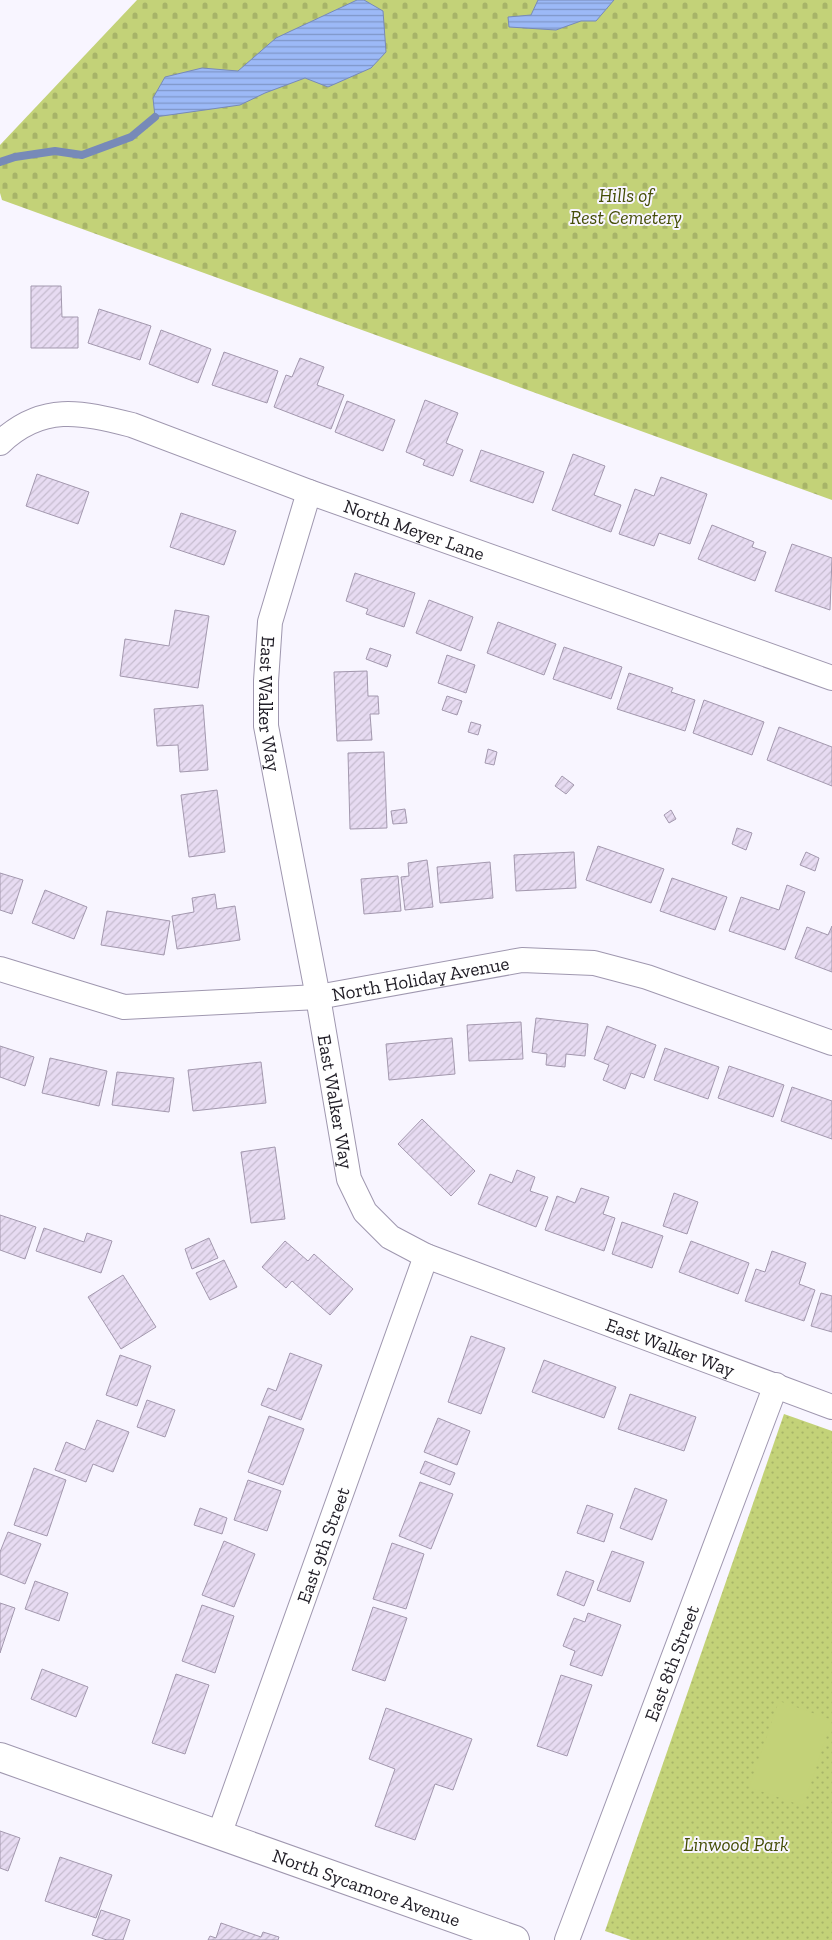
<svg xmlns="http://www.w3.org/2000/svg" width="832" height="1940" viewBox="0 0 832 1940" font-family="'Zilla Slab',serif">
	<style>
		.grass { fill: url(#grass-dots) }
		.cemetery { fill: url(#cemetery-stones) }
		.garden { fill: #c3d278 }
		.water { fill: url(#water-rules); stroke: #778ab8 }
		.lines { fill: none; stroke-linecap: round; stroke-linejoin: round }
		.stream { stroke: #778ab8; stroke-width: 8 }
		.building { fill: url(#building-hatch); stroke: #a398ae }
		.minor-casing { stroke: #9f97af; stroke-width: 26 }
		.secondary-casing { stroke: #9f97af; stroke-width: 30 }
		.minor { stroke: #fff; stroke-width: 24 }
		.secondary { stroke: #fff; stroke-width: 28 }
		.labels { text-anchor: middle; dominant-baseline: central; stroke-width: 4; stroke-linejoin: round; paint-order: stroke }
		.park-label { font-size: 19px; font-style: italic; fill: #444d06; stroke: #f8f5ff }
		.street-label { font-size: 19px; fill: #201d26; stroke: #f8f5ff }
	</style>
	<defs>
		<pattern id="grass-dots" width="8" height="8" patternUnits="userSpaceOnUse" patternTransform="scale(1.25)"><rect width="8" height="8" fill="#c3d278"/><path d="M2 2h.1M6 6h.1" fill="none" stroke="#a7b468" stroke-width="1.8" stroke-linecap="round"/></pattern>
		<pattern id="cemetery-stones" width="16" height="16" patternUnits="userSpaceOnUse" patternTransform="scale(1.25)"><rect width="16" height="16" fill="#c3d278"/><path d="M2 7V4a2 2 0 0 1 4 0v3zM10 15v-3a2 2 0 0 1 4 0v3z" fill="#a7b468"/></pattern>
		<pattern id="water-rules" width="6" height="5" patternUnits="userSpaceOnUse" patternTransform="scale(1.25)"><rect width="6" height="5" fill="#9cb9f7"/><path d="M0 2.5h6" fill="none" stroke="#7f96c8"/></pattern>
		<pattern id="building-hatch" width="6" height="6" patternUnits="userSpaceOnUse" patternTransform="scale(1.25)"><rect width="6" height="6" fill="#e7dbf2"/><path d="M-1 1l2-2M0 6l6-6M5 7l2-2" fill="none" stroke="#c6bccf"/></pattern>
	</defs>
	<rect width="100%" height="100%" fill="#f8f5ff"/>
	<path class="grass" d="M784,1414L832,1431V1940H631L605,1931Z"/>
	<path class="cemetery" d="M137,0H832V500L2,200L0,193V145Z"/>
	<path class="garden" d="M779,1701L832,1720L803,1806L749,1787Z"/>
	<g class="water">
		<path d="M357,0H364L383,11L386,52L371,68L328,87L305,78L265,93L240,105L155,117L153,98L165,77L202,68L238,71L276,38Z"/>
		<path d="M538,0H614L596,21H581L556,30L509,27L508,17L531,15Z"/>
	</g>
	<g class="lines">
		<path class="stream" d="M0,162L15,157L55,151L82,155L131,137L155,117"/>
	</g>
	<g class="building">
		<path d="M31,286H61L62,317H78V348H31Z"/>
		<path d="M99,309L151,326L140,360L88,343Z"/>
		<path d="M161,330L211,349L198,383L149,364Z"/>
		<path d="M224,352L278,371L267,403L212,385Z"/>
		<path d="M300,358L324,367L317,385L344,395L331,429L274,407L286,375L292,377Z"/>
		<path d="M425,400L458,413L446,443L463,450L453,476L423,465L425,460L406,452Z"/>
		<path d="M347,401L395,420L383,451L335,432Z"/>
		<path d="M481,450L544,472L533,503L470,481Z"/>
		<path d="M573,454L605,466L594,495L621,505L611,532L552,510Z"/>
		<path d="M37,474L89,492L78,524L26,506Z"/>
		<path d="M661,477L707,494L690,544L659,533L654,546L619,534L635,489L654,496Z"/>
		<path d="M181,513L236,531L224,565L170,547Z"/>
		<path d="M712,525L754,542L752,547L766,552L755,581L698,559Z"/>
		<path d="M792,544L832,558L830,610L775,591Z"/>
		<path d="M355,573L415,593L404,627L366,614L368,609L346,601Z"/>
		<path d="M429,600L473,617L461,651L416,633Z"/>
		<path d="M175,610L209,616L198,688L120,676L125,639L169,646Z"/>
		<path d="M498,622L556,644L544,675L487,653Z"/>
		<path d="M564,647L622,667L611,699L553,679Z"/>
		<path d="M370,648L391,655L387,667L366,659Z"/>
		<path d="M447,655L475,665L466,693L438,683Z"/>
		<path d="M367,671L368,696H378L379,714H370L372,740L337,741L334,672Z"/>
		<path d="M629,673L673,688L671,692L695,700L685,731L617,709Z"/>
		<path d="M447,696L462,701L457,715L442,710Z"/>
		<path d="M704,700L764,722L752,755L693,733Z"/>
		<path d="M203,705L208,770L180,772L178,745L157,746L154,709Z"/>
		<path d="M471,722L481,725L478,735L468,732Z"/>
		<path d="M779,727L832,747V786L767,760Z"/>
		<path d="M488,749L497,752L494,765L485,763Z"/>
		<path d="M384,752L387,828L350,829L348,753Z"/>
		<path d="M562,776L574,785L566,794L555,786Z"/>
		<path d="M217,790L225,852L189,857L181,795Z"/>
		<path d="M405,809L407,823L393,824L391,811Z"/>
		<path d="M671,810L676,819L669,823L664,815Z"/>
		<path d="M737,828L752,833L746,850L732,844Z"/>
		<path d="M598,846L664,869L651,903L586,880Z"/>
		<path d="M574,852L576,888L516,891L514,855Z"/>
		<path d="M806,852L819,858L815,871L800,865Z"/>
		<path d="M427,860L433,907L405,910L401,877L409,876L408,863Z"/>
		<path d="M490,862L493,898L440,903L437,867Z"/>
		<path d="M0,873L23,880L12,914L0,910Z"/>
		<path d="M398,876L401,911L364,914L361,879Z"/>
		<path d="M672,878L727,897L715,930L660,911Z"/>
		<path d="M787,885L805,892L785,950L729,931L741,897L779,910Z"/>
		<path d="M45,890L87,907L74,939L32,923Z"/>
		<path d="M215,894L217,909L235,906L240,940L177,949L172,916L194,912L192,898Z"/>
		<path d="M107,911L170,921L164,955L101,945Z"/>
		<path d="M832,926V972L795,958L807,927L828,935Z"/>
		<path d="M536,1018L588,1024L585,1056L566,1054L565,1067L546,1065L547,1054L532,1052Z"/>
		<path d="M521,1022L523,1059L469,1061L467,1025Z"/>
		<path d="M607,1026L656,1045L644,1078L631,1073L625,1089L603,1080L609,1065L594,1059Z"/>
		<path d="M452,1038L455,1074L389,1080L386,1044Z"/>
		<path d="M0,1046L34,1057L25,1086L0,1077Z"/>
		<path d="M665,1048L719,1067L708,1099L654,1080Z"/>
		<path d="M50,1058L107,1071L99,1106L42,1093Z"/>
		<path d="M261,1062L266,1103L193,1111L188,1070Z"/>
		<path d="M729,1066L784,1085L773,1117L718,1098Z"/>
		<path d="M117,1072L174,1078L169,1112L112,1105Z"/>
		<path d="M792,1087L832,1101V1139L781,1121Z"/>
		<path d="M422,1119L475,1171L451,1196L398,1144Z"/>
		<path d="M275,1147L285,1219L251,1223L241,1152Z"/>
		<path d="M517,1170L535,1177L530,1191L548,1197L536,1227L478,1204L490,1174L512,1183Z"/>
		<path d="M581,1188L609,1197L603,1214L615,1218L604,1251L545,1230L557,1196L575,1203Z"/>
		<path d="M674,1193L698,1202L687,1234L663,1226Z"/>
		<path d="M0,1215L36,1227L25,1259L0,1250Z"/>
		<path d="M622,1222L663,1236L652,1268L612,1254Z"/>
		<path d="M44,1228L84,1242L87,1233L112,1241L101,1273L36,1251Z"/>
		<path d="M209,1238L218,1258L192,1269L185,1249Z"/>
		<path d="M285,1241L308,1261L314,1254L353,1289L330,1315L292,1281L286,1288L262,1267Z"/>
		<path d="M691,1241L749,1263L738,1294L679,1272Z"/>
		<path d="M772,1251L806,1263L799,1284L815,1290L804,1321L745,1301L756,1269L765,1272Z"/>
		<path d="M224,1260L237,1287L210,1300L196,1273Z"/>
		<path d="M123,1275L156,1327L121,1349L88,1297Z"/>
		<path d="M821,1293L832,1296V1332L811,1326Z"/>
		<path d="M471,1336L505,1348L481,1414L448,1402Z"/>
		<path d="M290,1353L322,1365L301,1420L261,1405L268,1388L276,1391Z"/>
		<path d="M120,1355L151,1366L137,1406L106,1395Z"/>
		<path d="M544,1360L616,1387L604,1418L532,1392Z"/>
		<path d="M630,1394L696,1417L684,1451L618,1429Z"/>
		<path d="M147,1400L175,1410L165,1437L137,1427Z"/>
		<path d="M269,1416L304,1429L283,1485L248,1472Z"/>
		<path d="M438,1418L470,1431L457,1465L424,1452Z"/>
		<path d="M97,1420L129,1432L113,1472L93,1464L86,1482L55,1470L66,1442L85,1450Z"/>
		<path d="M425,1461L455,1473L450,1485L420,1473Z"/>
		<path d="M34,1468L66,1480L47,1536L14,1525Z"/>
		<path d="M248,1480L281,1491L267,1531L234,1520Z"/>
		<path d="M420,1482L453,1494L431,1549L399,1536Z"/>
		<path d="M635,1488L667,1500L652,1540L620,1528Z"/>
		<path d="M587,1505L613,1514L604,1542L577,1533Z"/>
		<path d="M200,1508L227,1518L222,1534L194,1525Z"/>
		<path d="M8,1532L41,1544L25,1584L0,1574V1552Z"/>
		<path d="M224,1541L255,1554L234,1607L202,1595Z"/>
		<path d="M392,1543L424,1554L406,1609L373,1599Z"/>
		<path d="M612,1551L644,1562L630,1602L597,1590Z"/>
		<path d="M566,1571L594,1581L584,1606L557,1595Z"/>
		<path d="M35,1581L68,1593L59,1621L25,1609Z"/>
		<path d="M0,1603L15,1608L0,1653Z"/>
		<path d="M202,1605L234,1616L215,1673L182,1661Z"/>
		<path d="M373,1607L407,1618L385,1681L352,1670Z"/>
		<path d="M588,1613L621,1625L602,1676L570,1665L575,1651L563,1646L574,1618L585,1622Z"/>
		<path d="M42,1669L88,1687L76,1717L31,1699Z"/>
		<path d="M176,1674L209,1685L185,1754L152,1743Z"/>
		<path d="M561,1675L592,1685L567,1756L537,1746Z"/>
		<path d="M386,1708L472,1739L453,1790L435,1784L415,1840L375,1826L395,1769L369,1759Z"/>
		<path d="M0,1831L20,1838L8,1871L0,1868Z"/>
		<path d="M60,1857L112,1875L96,1918L45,1901Z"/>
		<path d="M101,1910L130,1920L123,1940H107L92,1935Z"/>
		<path d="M221,1923L261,1937L263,1932L279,1937L278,1940H208L210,1936L216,1938Z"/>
	</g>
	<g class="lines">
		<g class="minor-casing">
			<g id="minor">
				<path id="s1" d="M0,443C42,403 81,412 132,425L309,492L832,678"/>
				<path id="s2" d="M309,492L270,622L266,681V726L318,997L349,1179L365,1212L390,1237L426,1256L832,1407"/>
				<path id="s3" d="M0,969L124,1007L318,997L522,960L594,963L647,977L832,1043"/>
				<path id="s4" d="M219,1835L426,1256"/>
				<path id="s5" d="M567,1940L776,1385"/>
			</g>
		</g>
		<g class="secondary-casing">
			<g id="secondary">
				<path id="s6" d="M0,1757L515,1940"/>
			</g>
		</g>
		<use href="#minor" class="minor"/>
		<use href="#secondary" class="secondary"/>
	</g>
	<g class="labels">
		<g class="park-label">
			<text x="626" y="195">Hills of<tspan x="626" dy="22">Rest Cemetery</tspan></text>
			<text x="736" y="1844">Linwood Park</text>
		</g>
		<g class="street-label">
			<text stroke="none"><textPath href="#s1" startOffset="442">North Meyer Lane</textPath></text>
			<text stroke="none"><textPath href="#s2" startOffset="218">East Walker Way</textPath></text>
			<text stroke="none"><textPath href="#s3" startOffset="428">North Holiday Avenue</textPath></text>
			<text stroke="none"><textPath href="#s2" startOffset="622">East Walker Way</textPath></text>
			<text stroke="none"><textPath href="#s2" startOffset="1074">East Walker Way</textPath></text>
			<text stroke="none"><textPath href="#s4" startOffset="308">East 9th Street</textPath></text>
			<text stroke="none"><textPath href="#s5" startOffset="296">East 8th Street</textPath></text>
			<text stroke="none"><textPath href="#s6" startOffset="389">North Sycamore Avenue</textPath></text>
		</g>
	</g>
</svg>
